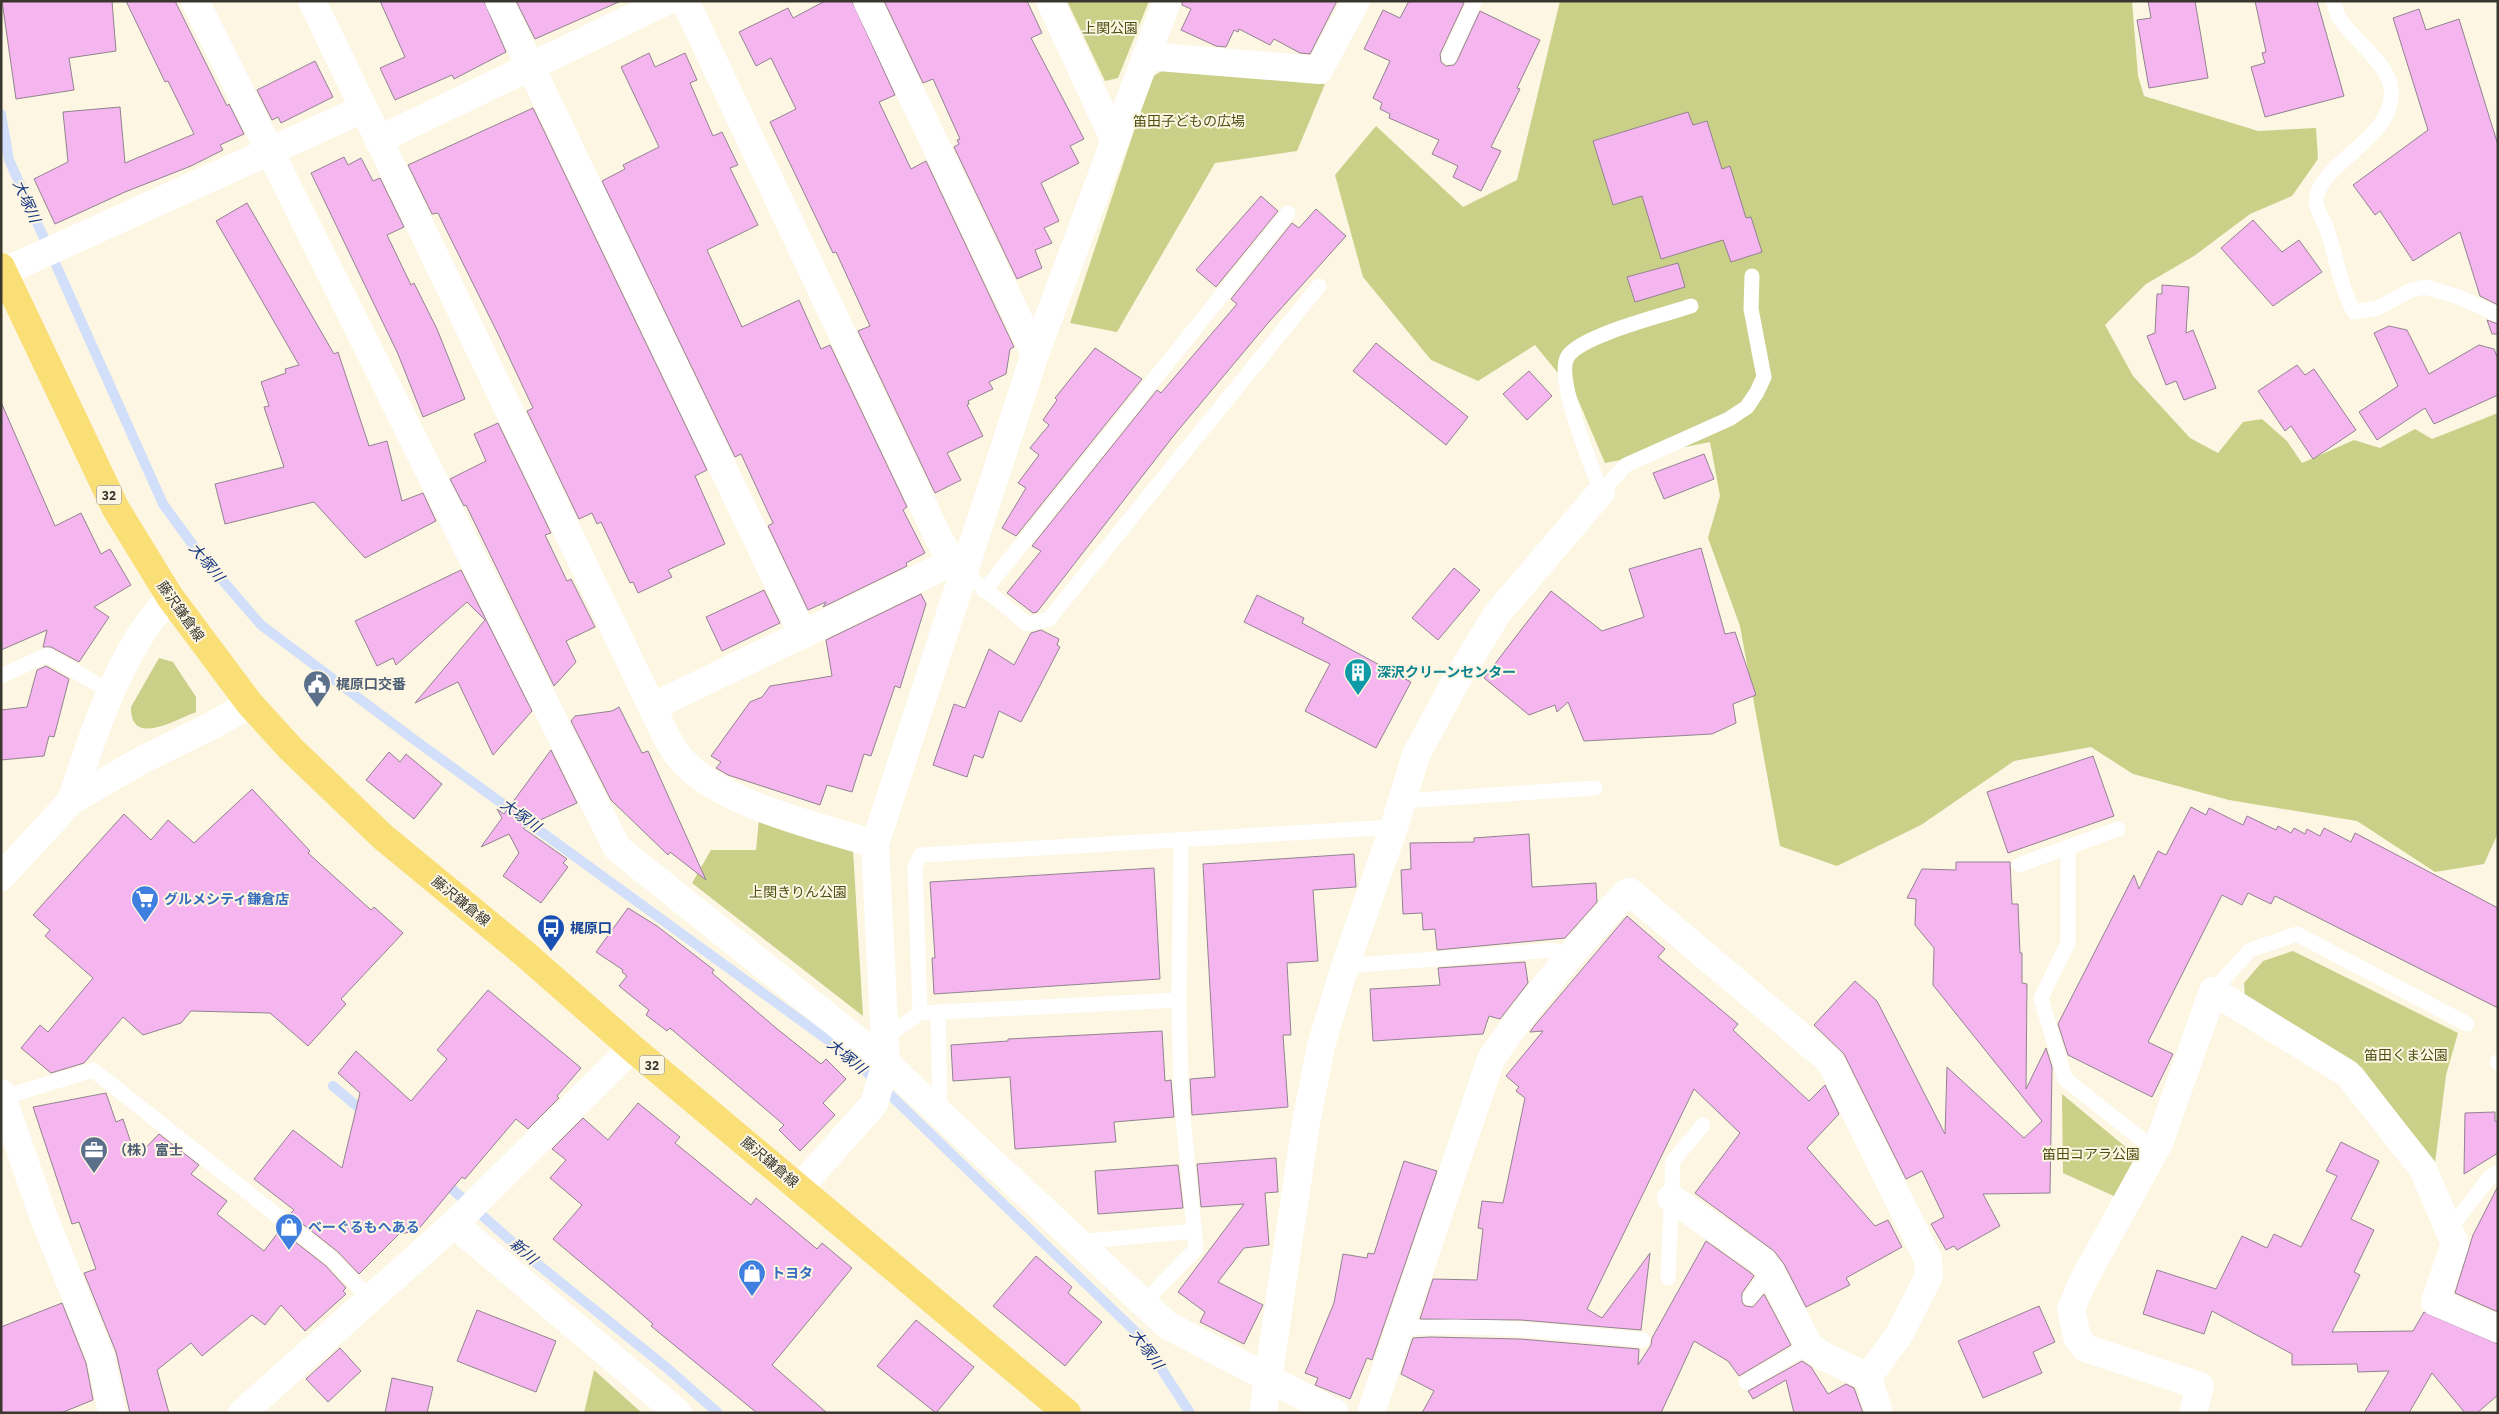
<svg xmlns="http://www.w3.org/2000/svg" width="2499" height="1414" viewBox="0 0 2499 1414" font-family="'IBM Plex Sans','Noto Sans JP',sans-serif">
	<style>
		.green { fill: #cbd089 }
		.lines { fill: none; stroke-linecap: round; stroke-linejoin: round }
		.stream { stroke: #d1dffb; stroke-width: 10 }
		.building { fill: #f5b5ef; stroke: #928390 }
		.lane { stroke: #fff; stroke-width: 15 }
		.street { stroke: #fff; stroke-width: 28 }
		.secondary { stroke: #fff; stroke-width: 28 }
		.primary { stroke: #fade76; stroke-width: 28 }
		.labels { text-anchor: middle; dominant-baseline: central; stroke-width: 4; stroke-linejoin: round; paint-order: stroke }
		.shield { fill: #fcf6e3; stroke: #737065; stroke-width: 1 }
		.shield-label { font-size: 12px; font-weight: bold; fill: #38362f }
		.park-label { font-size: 14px; fill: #4d5013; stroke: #fcf6e3 }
		.street-label { font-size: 14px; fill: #38362f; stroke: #fcf6e3 }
		.culture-label { font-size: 14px; font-weight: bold; fill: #0d838f; stroke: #fcf6e3; text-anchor: start }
		.service-label { font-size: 14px; font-weight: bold; fill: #4e5e75; stroke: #fcf6e3; text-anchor: start }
		.shop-label { font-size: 14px; font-weight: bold; fill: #366cbe; stroke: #fcf6e3; text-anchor: start }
		.transit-label { font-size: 14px; font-weight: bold; fill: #164399; stroke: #fcf6e3; text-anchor: start }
		.water-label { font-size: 15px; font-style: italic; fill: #153581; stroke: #fcf6e3 }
	</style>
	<rect width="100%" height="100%" fill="#fcf6e3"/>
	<g class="green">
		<path d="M1067,1H1149L1118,78L1105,81Z"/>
		<path d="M1560,1H2132L2138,76L2144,96L2258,131L2316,128L2318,159L2292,196L2250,214L2194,256L2146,284L2105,325L2133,376L2190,438L2218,453L2243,422L2262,419L2287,441L2302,463L2354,440L2380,448L2415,429L2432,439L2498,413V833L2484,864L2435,872L2357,821L2229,800L2133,774L2091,747L2014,761L1921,825L1837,866L1780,846L1740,626L1708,538L1720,496L1710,442L1605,463L1576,395L1535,345L1478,381L1431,360L1363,277L1335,175L1376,126L1463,207L1517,180Z"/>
		<path d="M1165,69L1325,84L1297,151L1215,163L1117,332L1070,323L1152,77Z"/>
		<path d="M159,658L173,662L196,697V712C177,719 130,748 131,707Z"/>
		<path d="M759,819L853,850L863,1016L692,883L711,850H756Z"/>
		<path d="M2293,951L2458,1033L2446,1075L2435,1163L2362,1068L2245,998L2244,983L2263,961Z"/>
		<path d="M2062,1094L2134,1154L2131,1171L2116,1197L2063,1173Z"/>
		<path d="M594,1370L642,1413H584Z"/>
	</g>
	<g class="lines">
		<g class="stream">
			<path d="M1,114L9,160L163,504L198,552L261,625L412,738L851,1057L1140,1336L1190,1413"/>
			<path d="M333,1086L366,1114"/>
			<path d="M443,1181L535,1262L667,1368L718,1413"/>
		</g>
	</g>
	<g class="building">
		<path d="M2,1H112L116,51L69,58L74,90L16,99Z"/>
		<path d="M126,1H175L227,106L229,104L244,134L220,145L223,150L191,166L125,192L55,224L34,179L68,162L63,112L120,107L125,163L194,134L168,81L165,82Z"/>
		<path d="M380,1H484L506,52L454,79L452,75L395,100L380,68L405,57Z"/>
		<path d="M516,1H621L535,39Z"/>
		<path d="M825,1H852L895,95L879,102L911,169L926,161L1014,347L1010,349L1006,374L989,382L993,389L968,401L969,404L967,405L983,436L947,453L961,480L935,493L858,331L870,326L836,252L833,253L770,122L796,109L771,58L756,66L739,32L788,8L793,18Z"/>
		<path d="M884,1H1027L1042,33L1031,38L1084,139L1070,146L1079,163L1041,183L1059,221L1044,228L1052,243L1035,250L1042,268L1017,279L954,147L959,144L957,140L960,139L933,79L923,83Z"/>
		<path d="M1182,1H1337L1310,54L1300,53L1274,39L1270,45L1239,29L1238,32L1234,30L1226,47L1216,46L1181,30L1191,9L1182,5Z"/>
		<path d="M1409,1H1459L1464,3L1440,54L1441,62L1446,66L1454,65L1457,61L1480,11L1540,40L1517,88L1520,89L1491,147L1501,151L1481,191L1453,177L1458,166L1432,154L1439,140L1389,118L1390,114L1380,109L1382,103L1373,98L1390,61L1364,49L1383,10L1400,18Z"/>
		<path d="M2148,1H2195L2208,78L2149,88L2137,20L2151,18Z"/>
		<path d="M2255,1H2317L2344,96L2265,117L2251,67L2265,63L2262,53L2266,52Z"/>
		<path d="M2419,9L2426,30L2459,19L2498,145V305L2480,296L2460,232L2413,261L2380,211L2375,215L2353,185L2428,130L2393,18Z"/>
		<path d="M649,53L655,67L685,53L697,80L690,83L713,136L722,132L738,165L730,168L758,225L707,250L742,327L799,300L821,349L830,345L907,507L903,510L925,553L906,563L907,566L823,607L826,602L808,610L768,526L773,523L741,454L735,457L602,181L625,169L623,165L659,147L621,67Z"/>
		<path d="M315,61L333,97L281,123L278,117L272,120L257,90Z"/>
		<path d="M533,108L707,470L695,476L725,544L668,570L672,577L638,593L633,582L630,583L601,522L597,524L592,513L579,519L527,411L533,408L499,336L438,213L432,214L408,165Z"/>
		<path d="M1688,112L1693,125L1707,121L1722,169L1730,166L1746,218L1751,217L1762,252L1731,262L1723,240L1661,259L1642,196L1613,205L1593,141Z"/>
		<path d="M344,157L348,165L361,158L373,181L380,178L404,227L387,235L411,285L414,283L437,329L465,399L423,417L398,354L311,173Z"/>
		<path d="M1261,196L1278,211L1216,287L1196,270Z"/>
		<path d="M247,203L334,354L338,352L369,446L387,441L402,501L423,493L436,521L365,558L314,502L225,524L215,484L284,467L264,407L269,406L261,382L286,373L285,369L299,365L216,221Z"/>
		<path d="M1316,209L1346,236L1268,323L1175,434L1037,612L1033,613L1007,593L1041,551L1032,546L1157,390L1161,393L1237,304L1231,299L1292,223L1299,228Z"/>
		<path d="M2253,220L2282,252L2299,240L2322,272L2273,306L2221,248Z"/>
		<path d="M1678,263L1685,287L1635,302L1627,277Z"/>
		<path d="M2162,285L2189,287L2186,333L2193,330L2216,388L2184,400L2176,381L2166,385L2147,336L2155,333L2157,294H2162Z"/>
		<path d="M2487,320L2498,324V334H2492Z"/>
		<path d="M2389,326L2407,330L2429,374L2479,345L2494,349L2498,359V395L2434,424L2425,408L2377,440L2359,412L2398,386L2374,333Z"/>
		<path d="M1376,343L1468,417L1446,445L1353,371Z"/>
		<path d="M1095,348L1142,379L1016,536L1002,528L1026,488L1018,483L1039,455L1030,448L1049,425L1043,420L1057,400L1055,398Z"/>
		<path d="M2297,365L2305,375L2314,369L2356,430L2313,459L2291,426L2285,431L2258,391Z"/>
		<path d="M1529,371L1552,396L1527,420L1503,394Z"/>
		<path d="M1,402L55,526L81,513L101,554L110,549L131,585L94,607L109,617L79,662L51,647H43L47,630L1,650Z"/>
		<path d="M498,423L551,533L545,535L567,581L571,579L595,627L566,641L576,662L554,686L466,505L464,506L450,479L486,461L474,434Z"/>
		<path d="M1704,454L1714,479L1664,499L1653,473Z"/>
		<path d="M1701,548L1725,634L1735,632L1756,695L1733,704L1736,723L1712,734L1584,741L1568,702L1557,712L1555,705L1529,715L1484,678L1551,591L1602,631L1644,617L1629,569Z"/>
		<path d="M1454,568L1480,590L1438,640L1412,618Z"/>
		<path d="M461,570L532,711L493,755L458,682L415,703L485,620L467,602L396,665L393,658L377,666L355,621Z"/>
		<path d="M764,590L780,623L722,651L706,617Z"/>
		<path d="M921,594L926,604L900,688L895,686L871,756L864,754L852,792L827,785L820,805L728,775L716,768L721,762L711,756L750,702L762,697L770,686L832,676L826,640Z"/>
		<path d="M1257,595L1304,618L1302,623L1411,682L1376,748L1305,711L1330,664L1244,622Z"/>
		<path d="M1041,630L1059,639L1057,645L1060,647L1021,722L999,711L983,758L974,755L967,777L933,765L954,704L965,708L989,649L1014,665L1031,633Z"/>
		<path d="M46,666L69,679L54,737L49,736L44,756L1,760V710L27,707L37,670Z"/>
		<path d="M619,707L642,753L648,751L706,880L670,852L668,855L611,800L571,721L575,716L612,711Z"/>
		<path d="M551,750L577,803L523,828L567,859L563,863L568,867L541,903L503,876L519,853L509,834L481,847L502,818L497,809L504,814Z"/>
		<path d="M389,752L400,762L406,754L442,784L414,819L366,780Z"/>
		<path d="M2093,756L2114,816L2008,853L1987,792Z"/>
		<path d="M252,789L310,851L308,853L371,910L374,907L403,933L341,999L346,1004L308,1046L270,1013L191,1011L181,1023L143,1035L123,1017L84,1063L51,1073L21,1048L40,1025L48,1032L93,978L45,936L50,930L33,915L124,814L151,840L168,820L194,843Z"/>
		<path d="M2191,807L2206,815L2209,808L2243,825L2247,816L2276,830L2278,826L2291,833L2294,828L2305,834L2307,829L2320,836L2324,828L2351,842L2355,833L2498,908V1008L2275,896L2271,904L2248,893L2242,905L2222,895L2148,1042L2173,1054L2152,1097L2068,1055L2058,1024L2134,875L2139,889L2158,851L2166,855Z"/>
		<path d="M1529,834L1532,887L1596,883L1597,902L1565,938L1437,950L1435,929L1423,930L1422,913L1403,914L1401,870L1411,869L1410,843L1474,842V838Z"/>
		<path d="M1354,854L1356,887L1313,890L1318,961L1287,963L1291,1035H1283L1288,1107L1192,1115L1190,1079L1215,1077L1203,864Z"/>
		<path d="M1956,862H2010L2012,904H2018L2020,953H2022V983L2027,984L2026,1089L2046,1048L2052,1067L2050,1193L1983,1194L2000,1226L1957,1250L1954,1246L1946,1250L1931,1224L1944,1217L1922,1171L1906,1179L1844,1054L1814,1025L1855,981L1877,1001L1945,1134L1947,1067L2024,1138L2042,1121L1933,985L1934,948L1915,925L1916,899L1907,898L1922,869L1956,870Z"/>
		<path d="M1154,868L1160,979L934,994L932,958H935L930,882Z"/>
		<path d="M628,908L657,926L714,970L712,973L776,1028L821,1064L826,1059L846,1079L823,1103L835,1115L800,1151L779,1130L784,1125L670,1028L667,1031L646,1015L649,1010L619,986L627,976L622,972L623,970L596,952Z"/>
		<path d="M1627,916L1665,949L1658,957L1738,1024L1733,1030L1809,1101L1825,1085L1839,1114L1807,1148L1875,1226L1888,1220L1902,1247L1846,1278L1850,1285L1806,1307L1784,1264L1774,1251L1695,1193L1740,1133L1694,1089L1587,1309L1602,1318L1650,1253L1641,1330L1521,1320L1420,1319L1433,1279L1477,1280L1483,1229L1478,1228L1482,1201L1503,1203L1525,1098L1516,1091L1519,1087L1506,1076L1543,1031L1530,1032L1535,1025Z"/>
		<path d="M1525,962L1528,983L1500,1019L1489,1016L1483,1034L1373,1041L1370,989L1440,985L1438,968Z"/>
		<path d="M488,990L581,1068L557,1096L559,1098L528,1129L516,1119L465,1179L462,1177L417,1231L399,1234L359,1274L338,1252L290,1214L294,1210L254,1179L293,1130L342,1168L360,1093L338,1073L356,1051L411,1101L447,1059L437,1050Z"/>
		<path d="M1162,1031L1165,1081L1171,1080L1174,1117L1114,1122L1116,1142L1015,1149L1010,1077L953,1081L951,1045L1008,1041V1039Z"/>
		<path d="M106,1093L116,1122L123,1119L136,1158L159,1134L199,1165L191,1174L227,1201L217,1214L264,1251L280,1230L326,1266L346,1288L343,1291L346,1294L305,1331L281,1305L265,1325L252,1315L202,1356L191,1343L157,1370L169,1413H130L116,1352L84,1273L96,1269L79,1222L72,1224L33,1107Z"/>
		<path d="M638,1103L680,1137L675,1143L751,1205L756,1198L817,1249L822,1243L852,1268L772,1365L827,1413H757L651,1326L653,1324L622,1297L553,1239L582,1205L550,1178L566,1160L552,1149L583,1118L608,1140Z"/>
		<path d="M2495,1112V1121L2498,1122V1153L2464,1174L2465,1113Z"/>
		<path d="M2341,1142L2379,1161L2351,1219L2374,1230L2354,1272L2360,1275L2332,1332L2413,1331L2424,1312L2498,1344V1395L2477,1413H2465L2432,1373L2409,1413H2364L2389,1371L2358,1372L2357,1364L2292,1365V1354L2212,1311L2204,1334L2143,1314L2157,1270L2216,1289L2242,1236L2267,1248L2274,1234L2301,1247L2337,1176L2326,1171Z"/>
		<path d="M1276,1158L1278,1192L1265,1193L1269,1245L1244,1248L1218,1282L1263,1305L1244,1344L1200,1322L1205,1312L1178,1292L1244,1204L1201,1207L1197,1164Z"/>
		<path d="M1404,1161L1437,1171L1372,1360L1367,1358L1350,1399L1315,1385L1318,1378L1305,1373L1334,1303L1343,1254L1367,1258L1368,1253L1374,1254Z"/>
		<path d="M1178,1165L1183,1208L1098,1214L1095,1171Z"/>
		<path d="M2498,1186V1312L2455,1293L2473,1235Z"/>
		<path d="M1706,1241L1751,1273L1754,1276L1742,1293V1302L1745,1306L1753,1307L1764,1294L1791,1345L1739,1376L1728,1361L1694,1341L1661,1413H1422L1434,1391L1401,1374L1413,1338L1430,1337L1520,1339L1639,1349L1638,1365L1651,1345L1652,1338Z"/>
		<path d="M1036,1256L1072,1287L1068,1293L1102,1322L1065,1366L993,1306Z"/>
		<path d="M62,1303L86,1363L93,1400L61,1413H1V1327Z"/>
		<path d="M2039,1306L2055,1342L2033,1352L2042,1373L1983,1398L1958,1341Z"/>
		<path d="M477,1310L556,1341L536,1392L457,1361Z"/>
		<path d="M916,1320L974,1367L936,1413L877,1366Z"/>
		<path d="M340,1348L361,1371L328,1402L306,1379Z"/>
		<path d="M1802,1361L1811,1367L1828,1394L1846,1384L1854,1388L1863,1413H1794L1786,1380L1753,1399L1748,1391Z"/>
		<path d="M392,1378L433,1387L427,1413H385Z"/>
	</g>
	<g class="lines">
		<g class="lane">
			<path d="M2333,1C2335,6 2336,11 2338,16C2349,36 2389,64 2391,88C2397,139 2319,161 2316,201C2316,211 2324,220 2327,229C2336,257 2340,285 2354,312L2378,308L2411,290L2425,287L2459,297L2498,315"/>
			<path d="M1449,57L1475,1"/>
			<path d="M1691,306C1664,315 1582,335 1568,356C1554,376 1592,467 1601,492L1626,465L1729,419L1747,407L1757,392L1764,377L1751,309L1752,276"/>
			<path d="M964,572L1027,624L1049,619L1319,286"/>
			<path d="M984,591L1288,213"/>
			<path d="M1,676L47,655L111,692"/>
			<path d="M1402,801L1595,788"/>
			<path d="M2068,847V943L2041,998L2065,1079L2155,1150"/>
			<path d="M2019,865L2118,829"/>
			<path d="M1345,966L1553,950L1568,956"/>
			<path d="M2213,991L2250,950L2297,934L2467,1024"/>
			<path d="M1179,1000L920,1013L915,866L921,855L1394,827"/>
			<path d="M938,1012L940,1113"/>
			<path d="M885,1038L920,1013"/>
			<path d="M2497,1062H2498"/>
			<path d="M4,1097L93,1070L332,1259L370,1299"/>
			<path d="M2449,1230L2489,1178L2498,1172"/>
			<path d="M1078,1242L1194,1231"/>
			<path d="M1668,1278L1673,1161L1703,1125"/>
			<path d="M1750,1298L1770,1271"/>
			<path d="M1143,1303L1196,1249L1181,1096L1179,1000L1181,839"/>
			<path d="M1399,1329C1481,1323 1561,1332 1643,1340"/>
			<path d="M1746,1382L1809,1346"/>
		</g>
		<g class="street">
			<path d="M195,1L617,848L886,1063L1167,1325L1335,1413"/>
			<path d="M312,1L652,707C660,723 668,744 680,758C720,805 818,826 875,844"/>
			<path d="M499,1L803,635"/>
			<path d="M685,1L939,539L952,562L964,572"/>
			<path d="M867,1L1035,354"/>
			<path d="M1050,1L1114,139"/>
			<path d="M1146,56L1319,70L1356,1"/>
			<path d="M378,140L667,1"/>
			<path d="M3,272L363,109"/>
			<path d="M652,707L952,562"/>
			<path d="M1,1093L42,1213L101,1358L112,1413"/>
			<path d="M800,1187L874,1104L886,1063L875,844L1035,354L1167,1"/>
			<path d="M454,1224L678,1413"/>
			<path d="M1868,1377L1879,1413"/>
			<path d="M242,1413L454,1224L632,1048"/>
			<path d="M1263,1413L1306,1123L1321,1046L1345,966L1394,827L1416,755L1452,688L1497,614L1601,492"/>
			<path d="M1371,1413L1491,1059C1531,1000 1577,946 1626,893L1630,892L1830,1061L1928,1259L1929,1276L1899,1335L1868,1377L1823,1356L1809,1346L1770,1271L1762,1261L1671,1198"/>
			<path d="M2193,1413L2200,1386L2085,1348L2077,1337L2071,1309L2083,1281L2159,1143L2213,991L2348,1074L2423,1169L2455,1244L2435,1302L2498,1329"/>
		</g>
		<g class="secondary">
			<path d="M71,801C90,744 109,685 141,634C149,621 160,609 170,597"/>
			<path d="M1,877L71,801L142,760L213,725L250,704"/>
		</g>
		<path class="primary" d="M1,267L116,509L170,597L250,704L291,749L383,837L525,954L632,1048L1067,1413"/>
	</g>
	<defs>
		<g id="building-pin" transform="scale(1.4375)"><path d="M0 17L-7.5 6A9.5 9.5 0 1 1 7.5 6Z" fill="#0f9aa8" stroke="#fcf6e3"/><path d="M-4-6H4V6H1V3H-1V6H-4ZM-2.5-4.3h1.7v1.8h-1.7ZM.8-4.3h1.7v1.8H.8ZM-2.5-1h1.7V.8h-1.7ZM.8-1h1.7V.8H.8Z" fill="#fff"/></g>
		<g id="civic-pin" transform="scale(1.4375)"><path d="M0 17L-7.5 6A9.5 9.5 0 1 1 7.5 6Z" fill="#5c6f8a" stroke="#fcf6e3"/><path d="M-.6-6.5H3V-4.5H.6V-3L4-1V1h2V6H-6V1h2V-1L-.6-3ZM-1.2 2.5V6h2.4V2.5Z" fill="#fff"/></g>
		<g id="supermarket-pin" transform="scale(1.4375)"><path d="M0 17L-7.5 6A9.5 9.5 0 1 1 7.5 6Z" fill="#3f7fe0" stroke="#fcf6e3"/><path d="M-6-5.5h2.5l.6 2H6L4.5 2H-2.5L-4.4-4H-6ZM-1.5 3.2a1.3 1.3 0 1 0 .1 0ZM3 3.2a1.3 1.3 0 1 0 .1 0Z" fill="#fff"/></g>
		<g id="bus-pin" transform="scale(1.4375)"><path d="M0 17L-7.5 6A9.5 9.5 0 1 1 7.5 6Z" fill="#1a4fb4" stroke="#fcf6e3"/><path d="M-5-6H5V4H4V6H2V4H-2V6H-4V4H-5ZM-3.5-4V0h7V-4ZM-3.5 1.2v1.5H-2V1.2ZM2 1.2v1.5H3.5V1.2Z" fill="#fff"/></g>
		<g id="office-pin" transform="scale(1.4375)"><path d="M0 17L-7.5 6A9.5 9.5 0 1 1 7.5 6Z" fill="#5c6f8a" stroke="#fcf6e3"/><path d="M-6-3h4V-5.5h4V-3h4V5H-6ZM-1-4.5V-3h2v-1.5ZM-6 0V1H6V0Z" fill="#fff"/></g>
		<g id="shop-pin" transform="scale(1.4375)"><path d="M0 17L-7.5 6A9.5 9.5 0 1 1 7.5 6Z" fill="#3f7fe0" stroke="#fcf6e3"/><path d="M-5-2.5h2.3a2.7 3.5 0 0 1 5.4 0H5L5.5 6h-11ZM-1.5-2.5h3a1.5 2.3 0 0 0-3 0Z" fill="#fff"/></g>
	</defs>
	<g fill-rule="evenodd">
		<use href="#building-pin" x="1358" y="672"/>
		<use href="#civic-pin" x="317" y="684"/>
		<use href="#supermarket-pin" x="145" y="899"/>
		<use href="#bus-pin" x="551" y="928"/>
		<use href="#office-pin" x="94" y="1150"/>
		<use href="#shop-pin" x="289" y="1227"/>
		<use href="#shop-pin" x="752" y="1273"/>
	</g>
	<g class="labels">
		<g class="shield">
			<rect x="96.5" y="485.5" width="25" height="19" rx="4"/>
			<rect x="639.5" y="1055.5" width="25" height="19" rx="4"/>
		</g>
		<g class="shield-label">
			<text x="109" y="495">32</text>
			<text x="652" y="1065">32</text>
		</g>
		<g class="park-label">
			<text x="1110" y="28">上関公園</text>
			<text x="1189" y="121">笛田子どもの広場</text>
			<text x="798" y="892">上関きりん公園</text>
			<text x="2406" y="1055">笛田くま公園</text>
			<text x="2091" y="1154">笛田コアラ公園</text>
		</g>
		<g class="street-label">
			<text transform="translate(181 611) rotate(55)">藤沢鎌倉線</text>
			<text transform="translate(461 901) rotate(39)">藤沢鎌倉線</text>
			<text transform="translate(770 1162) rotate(40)">藤沢鎌倉線</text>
		</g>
		<g class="culture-label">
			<text x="1377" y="672">深沢クリーンセンター</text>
		</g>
		<g class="service-label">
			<text x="336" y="684">梶原口交番</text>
			<text x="113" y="1150">（株）富士</text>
		</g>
		<g class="shop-label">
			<text x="164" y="899">グルメシティ鎌倉店</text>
			<text x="308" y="1227">べーぐるもへある</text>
			<text x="771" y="1273">トヨタ</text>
		</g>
		<g class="transit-label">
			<text x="570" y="928">梶原口</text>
		</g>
		<g class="water-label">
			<text transform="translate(27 201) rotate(66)">大塚川</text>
			<text transform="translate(207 562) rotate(50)">大塚川</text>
			<text transform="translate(521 815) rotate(36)">大塚川</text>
			<text transform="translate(847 1056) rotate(40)">大塚川</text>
			<text transform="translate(524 1251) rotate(41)">新川</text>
			<text transform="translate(1147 1349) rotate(54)">大塚川</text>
		</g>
	</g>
	<rect width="2499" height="1414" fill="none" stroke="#38362f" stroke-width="5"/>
</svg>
